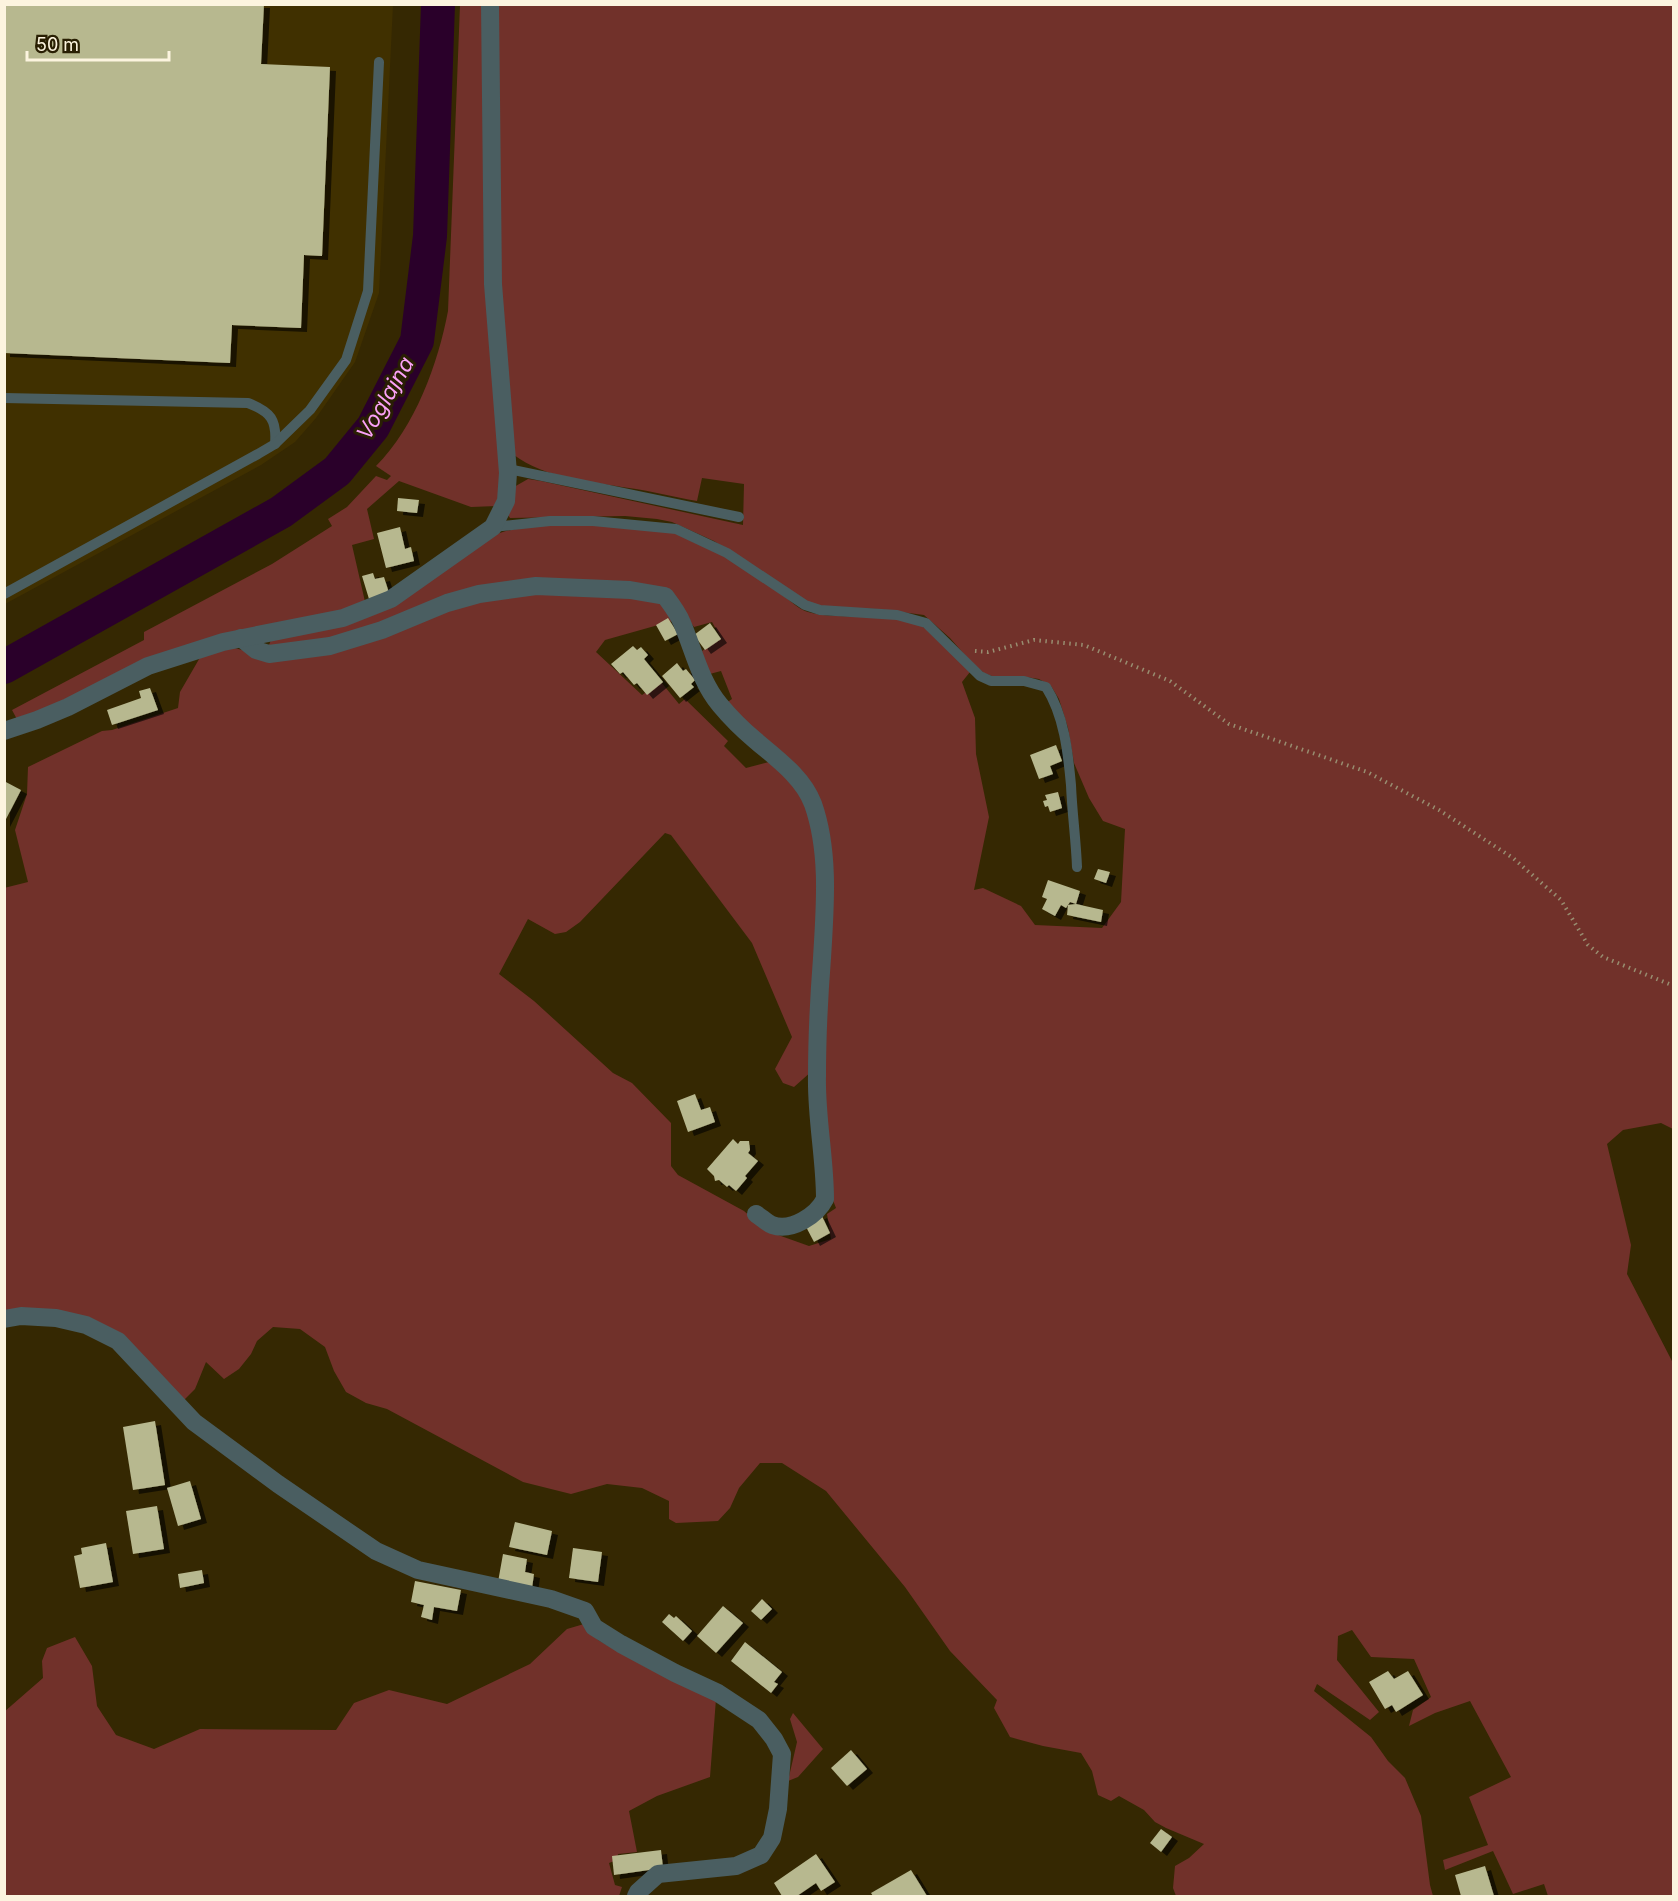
<svg xmlns="http://www.w3.org/2000/svg" width="1678" height="1901" viewBox="0 0 1678 1901" font-family="Inter,sans-serif">
	<style>
		.built { fill: #403000 }
		.green { fill: #71312a }
		.lines { fill: none; stroke-linecap: round; stroke-linejoin: round }
		.river { stroke: #2a002a; stroke-width: 34 }
		.building { fill: #b7b88f; filter: url(#shadow) }
		.path { stroke: #988d70; stroke-width: 4; stroke-dasharray: 1.5 4.5; stroke-linecap: butt }
		.lane { stroke: #4a5e61; stroke-width: 10 }
		.street { stroke: #4a5e61; stroke-width: 18 }
		.labels { text-anchor: middle; dominant-baseline: central; stroke-width: 6; stroke-linejoin: round; paint-order: stroke }
		.water-label { font-size: 22px; font-style: italic; fill: #faa1f6; stroke: #291f03 }
	</style>
	<defs>
		<filter id="shadow"><feDropShadow dx="6" dy="4" stdDeviation="0" flood-color="#0009"/></filter>
	</defs>
	<rect width="100%" height="100%" fill="#352802"/>
	<path class="built" d="M5,5H393L379,293L355,362L316,418L295,442L261,465L5,604Z"/>
	<g class="green">
		<path d="M460,5H483L502,455L497,506L471,507L399,481L367,509L374,539L352,545L366,606L267,631L19,723L12,710L144,640V632L272,564L332,526L328,519L347,507L376,476L387,480L391,476L376,466C415,427 438,364 448,311Z"/>
		<path d="M496,5H1673V1129L1661,1123L1623,1130L1607,1144L1631,1245L1627,1274L1673,1363V1896H1548L1544,1884L1513,1894L1493,1851L1445,1870L1443,1860L1488,1845L1469,1797L1511,1777L1470,1701L1435,1713L1409,1726L1413,1710L1431,1697L1414,1659L1371,1657L1352,1630L1338,1636L1337,1660L1379,1712L1370,1720L1317,1684L1314,1691L1371,1737L1388,1761L1405,1778L1421,1816L1430,1885L1433,1896H1176L1173,1888L1175,1866L1189,1858L1204,1844L1166,1828L1155,1822L1144,1810L1119,1796L1111,1801L1098,1795L1092,1771L1081,1753L1043,1746L1010,1737L994,1708L997,1700L950,1651L905,1587L826,1491L782,1463H760L739,1488L730,1508L718,1521L676,1523L669,1519V1501L642,1488L607,1484L571,1494L523,1482L387,1409L366,1403L346,1392L334,1371L325,1347L300,1329L273,1327L257,1341L251,1354L239,1369L224,1379L206,1362L195,1389L183,1401C168,1385 155,1368 139,1352C106,1318 51,1305 5,1316L4,888L28,882L15,830L27,794L28,767L102,731L112,730L178,708L180,692L202,654L228,646L267,657L331,649L384,635L448,608L481,597L552,590L627,593L663,599L676,620L605,640L596,652L642,695L661,682L679,704L685,699L728,741L724,746L746,768L773,761C786,773 800,786 809,802C816,816 817,835 818,851C825,924 812,997 812,1071L794,1087L783,1083L775,1069L792,1037L752,943L671,835L665,833L580,922L566,932L555,934L528,919L499,974L534,1001L613,1073L632,1083L671,1123V1166L678,1175L744,1211L767,1231L809,1246L831,1239L827,1214L836,1208L829,1190L820,1079V1049L829,918L825,830L817,802L806,783L785,759L726,703L732,699L721,671L706,675L702,651L721,638L712,622L694,627L669,593L633,584L534,582L475,589L457,594L380,627L330,642L276,651L270,649L269,645L271,640L345,623L393,607L495,535C537,517 646,521 689,537C704,543 719,552 733,561C751,572 768,585 785,597C792,602 800,610 808,612C847,623 893,606 928,630C945,642 955,658 970,672L962,682L975,718L976,754L989,817L974,890L983,888L1021,906L1035,925L1102,928L1121,902L1125,829L1103,821L1089,798L1074,763L1068,728L1059,699L1051,686L1039,679L1026,677L997,678L984,673L972,663L950,638L924,615L878,609L831,608L808,603L714,541L672,522L657,519L625,516L510,518L506,512L514,487L528,479L541,481L743,525L744,484L702,478L697,501C674,497 652,491 629,488C592,482 544,478 514,455L506,406L499,294Z"/>
		<path d="M584,1624L598,1640L646,1667L716,1699L710,1777L657,1796L629,1811L637,1852L618,1854L617,1860L609,1863L615,1885L622,1887L619,1896H5L4,1712L43,1678L42,1661L47,1648L75,1637L92,1666L97,1706L116,1735L154,1749L200,1729L336,1730L354,1703L389,1690L447,1704L530,1664L567,1629Z"/>
		<path d="M793,1713L823,1749L798,1777L788,1781L797,1742L790,1719Z"/>
	</g>
	<g class="lines">
		<path class="river" d="M4,667L281,512L337,471L373,427L417,341L430,236L438,4"/>
	</g>
	<g class="building">
		<path d="M4,4H264L261,64L330,67L322,256L304,255L301,328L232,325L230,363L4,353Z"/>
		<path d="M398,498L419,500L417,513L397,511Z"/>
		<path d="M400,527L405,549L411,547L414,561L386,568L377,533Z"/>
		<path d="M373,573L375,579L384,577L389,593L369,599L362,576Z"/>
		<path d="M668,618L678,634L665,641L656,625Z"/>
		<path d="M710,623L721,639L705,650L694,635Z"/>
		<path d="M633,646L637,650L641,647L648,655L644,659L663,682L647,695L637,683L634,685L623,672L620,674L611,664Z"/>
		<path d="M677,663L683,671L686,669L695,680L691,684L694,687L680,698L662,676Z"/>
		<path d="M150,688L158,710L112,725L107,710L141,698L139,691Z"/>
		<path d="M1056,745L1062,761L1050,766L1053,774L1039,779L1030,755Z"/>
		<path d="M4,781L21,790L4,823Z"/>
		<path d="M1058,792L1062,808L1050,812L1048,806L1045,807L1043,801L1047,800L1045,795Z"/>
		<path d="M1098,869L1110,872L1106,883L1094,879Z"/>
		<path d="M1048,880L1080,891L1076,904L1070,902L1066,908L1061,905L1055,916L1042,909L1047,899L1042,897Z"/>
		<path d="M1076,904L1103,910L1101,922L1067,915L1068,905Z"/>
		<path d="M695,1094L701,1110L710,1107L715,1122L688,1132L677,1101Z"/>
		<path d="M733,1139L738,1144L740,1141H749L750,1150L748,1153L758,1161L745,1176L747,1178L736,1191L729,1185L727,1187L719,1180L715,1181L714,1176L707,1169Z"/>
		<path d="M821,1214L830,1233L814,1242L804,1223Z"/>
		<path d="M155,1421L165,1485L133,1490L123,1427Z"/>
		<path d="M190,1481L201,1519L178,1526L167,1488Z"/>
		<path d="M157,1506L164,1549L133,1554L126,1511Z"/>
		<path d="M515,1522L552,1531L547,1555L509,1547Z"/>
		<path d="M106,1543L113,1582L80,1588L74,1556L82,1554L81,1548Z"/>
		<path d="M573,1548L602,1552L598,1582L569,1578Z"/>
		<path d="M503,1554L527,1559L525,1572L534,1574L532,1588L498,1582Z"/>
		<path d="M202,1570L204,1583L180,1588L178,1574Z"/>
		<path d="M415,1581L461,1590L457,1611L434,1607L432,1620L421,1617L424,1605L411,1602Z"/>
		<path d="M762,1599L772,1609L761,1620L751,1611Z"/>
		<path d="M723,1606L743,1623L716,1653L697,1636Z"/>
		<path d="M669,1614L674,1618L676,1616L692,1631L683,1641L662,1622Z"/>
		<path d="M745,1642L782,1672L774,1682L778,1684L771,1693L731,1661Z"/>
		<path d="M1388,1671L1394,1679L1408,1671L1423,1695L1396,1712L1392,1705L1385,1709L1369,1682Z"/>
		<path d="M851,1750L867,1769L847,1786L831,1768Z"/>
		<path d="M1161,1829L1172,1837L1161,1852L1150,1843Z"/>
		<path d="M661,1850L663,1868L614,1875L612,1856Z"/>
		<path d="M816,1854L835,1882L821,1891L816,1883L797,1896H782L774,1883Z"/>
		<path d="M1485,1866L1494,1896H1461L1455,1875Z"/>
		<path d="M911,1870L927,1896H873L871,1893Z"/>
	</g>
	<g class="lines">
		<path class="path" d="M975,651L988,652L1034,640L1084,645L1170,681L1229,724L1367,772L1439,810L1513,858L1561,900L1588,945L1603,957L1674,986"/>
		<g class="lane">
			<path d="M4,398L248,403C271,412 277,420 275,444"/>
			<path d="M508,469L739,517"/>
			<path d="M493,527L550,521H593L676,529L727,553L805,605L820,610L897,615L926,623L980,676L991,681H1024L1046,687C1064,715 1068,752 1071,785C1072,812 1076,840 1077,867"/>
			<path d="M4,594L258,454L275,444L310,410L346,360L368,291L379,62"/>
		</g>
		<g class="street">
			<path d="M241,638L256,650L269,654L330,646L382,630L447,603L479,594L536,586L630,590L665,596C671,604 678,613 682,623C694,651 700,681 720,705C730,717 743,730 755,740C776,758 803,777 813,804C830,852 825,908 822,958C819,997 817,1036 817,1076C816,1117 825,1158 825,1199C817,1215 792,1232 772,1225C767,1223 761,1217 756,1214"/>
			<path d="M4,731L37,720L68,707L148,666L223,642L343,618L391,599L493,527L506,501L508,473L493,284L490,4"/>
			<path d="M4,1319L21,1316L56,1318L86,1325L118,1341L194,1422L278,1484L376,1551L418,1570L551,1599L585,1611L594,1627L621,1644L675,1673L718,1693L759,1720L774,1739L782,1754L778,1809L772,1838L761,1855L736,1866L658,1874L638,1892L636,1896"/>
		</g>
	</g>
	<g class="labels">
		<g class="water-label">
			<text transform="translate(385 398) rotate(-60)">Voglajna</text>
		</g>
	</g>
	<rect width="1678" height="1901" fill="none" stroke="#fcf4df" stroke-width="12"/>
	<path d="M27 51v9h142v-9" fill="none" stroke="#fcf4df" stroke-width="3"/>
	<text x="36" y="51" font-size="18" fill="#fcf4df" stroke="#291f03" stroke-width="4.5" paint-order="stroke">50 m</text>
</svg>
